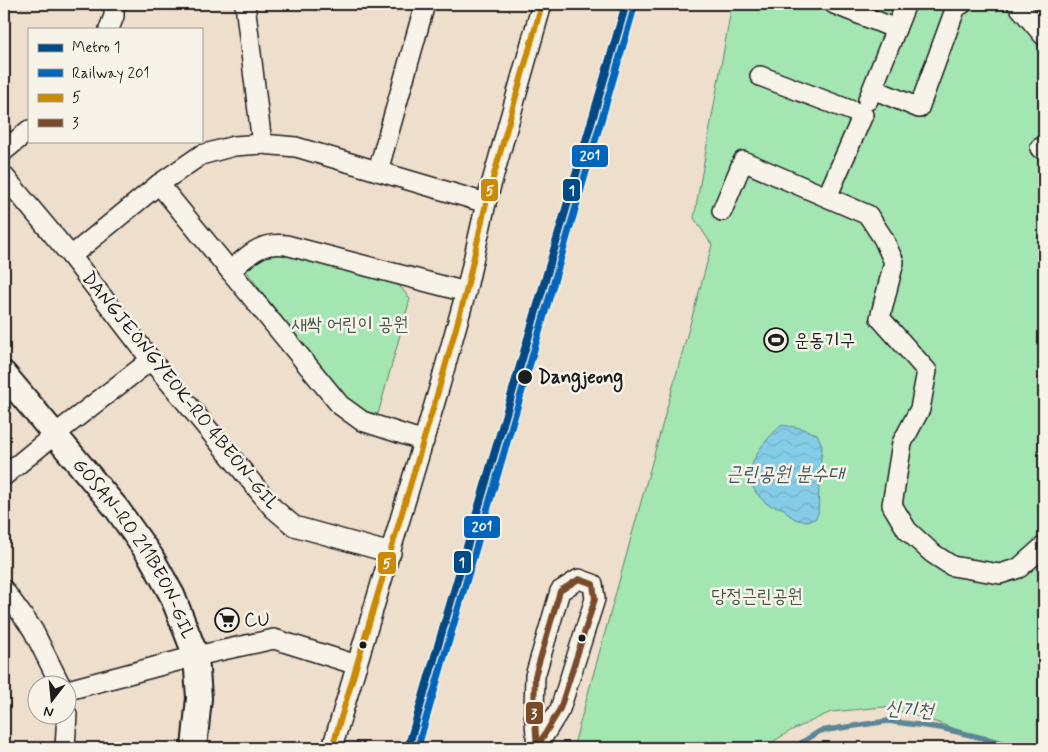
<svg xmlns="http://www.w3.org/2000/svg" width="1048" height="752" viewBox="0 0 1048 752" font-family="Mynerve,'Poor Story',sans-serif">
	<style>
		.green { fill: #a3e6b1; stroke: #608166 }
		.water { fill: url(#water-waves); stroke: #5b8696 }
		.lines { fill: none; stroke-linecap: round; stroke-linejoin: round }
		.stream { stroke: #5b8696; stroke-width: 5.5 }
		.minor-casing { stroke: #1c1c1c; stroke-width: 22 }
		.tertiary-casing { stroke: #1c1c1c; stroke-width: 28 }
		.minor { stroke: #f7f3e8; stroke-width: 19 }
		.tertiary { stroke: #f7f3e8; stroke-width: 24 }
		.bus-1-casing { stroke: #f7f3e8; stroke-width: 10 }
		.bus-2-casing { stroke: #f7f3e8; stroke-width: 10 }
		.bus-1 { stroke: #cb8a06; stroke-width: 6 }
		.bus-2 { stroke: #7a4b2a; stroke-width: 6 }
		.rail-1-casing { stroke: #f7f3e8; stroke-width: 11 }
		.rail-1 { stroke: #0065bd; stroke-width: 8 }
		.metro-1-casing { stroke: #f7f3e8; stroke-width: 11 }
		.metro-1 { stroke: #004a85; stroke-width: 8 }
		.stop-dot { fill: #1c1c1c; stroke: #f7f3e8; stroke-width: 2 }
		.labels { text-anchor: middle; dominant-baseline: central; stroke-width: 5; stroke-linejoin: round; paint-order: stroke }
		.park-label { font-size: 19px; fill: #445949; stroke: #f7f3e8 }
		.poi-label { font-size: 19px; fill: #1c1c1c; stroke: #f7f3e8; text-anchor: start }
		.stop-label { font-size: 19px; font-weight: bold; fill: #1c1c1c; stroke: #f7f3e8; text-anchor: start }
		.street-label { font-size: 19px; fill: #1c1c1c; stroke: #f7f3e8 }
		.water-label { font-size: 20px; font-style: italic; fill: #415a63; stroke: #f7f3e8 }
		.line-badge { stroke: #f7f3e8; stroke-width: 2 }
		.badge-label { font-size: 14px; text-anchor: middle; font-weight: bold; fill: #fff }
	</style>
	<defs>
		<pattern id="water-waves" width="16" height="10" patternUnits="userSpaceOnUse" patternTransform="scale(1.25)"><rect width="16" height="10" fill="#85cde7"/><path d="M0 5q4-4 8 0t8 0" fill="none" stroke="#72afc6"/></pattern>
	</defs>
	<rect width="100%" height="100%" fill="#eedecc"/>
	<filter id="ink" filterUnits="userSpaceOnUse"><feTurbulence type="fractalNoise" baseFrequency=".02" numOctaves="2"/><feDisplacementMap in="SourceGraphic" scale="10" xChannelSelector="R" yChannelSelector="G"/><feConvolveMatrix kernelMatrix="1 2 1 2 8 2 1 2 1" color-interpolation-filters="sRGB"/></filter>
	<g filter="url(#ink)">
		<g class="green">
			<path d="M732,4H1044V740L1032,743L993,742L921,717L883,707L831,712L790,731L763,748H573L712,245L694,218Z"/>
			<path d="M285,254L399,285L410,299L378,414L363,411L343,399L244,268L259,257Z"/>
		</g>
		<path class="water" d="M782,425L800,428L817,434L822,445L819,484L818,514L815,519C805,522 798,522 789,515C787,513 786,511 784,509C778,506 771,507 766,503C734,477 758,446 782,425Z"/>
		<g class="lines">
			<g class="stream">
				<path d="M793,748L820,731L888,721L941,728L1025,748"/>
				<path d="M1043,748H1044"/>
			</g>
			<g class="minor-casing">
				<g id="minor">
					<path d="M245,4L262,144"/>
					<path d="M834,4L896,29"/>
					<path d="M1017,4L1044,36"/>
					<path d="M109,29L114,16V4"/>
					<path d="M760,76L863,115L827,197"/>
					<path d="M873,89L919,108L956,7L962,4"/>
					<path d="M868,100L905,6"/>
					<path d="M1040,148L1044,150"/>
					<path d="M4,151L29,130"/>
					<path d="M378,171L425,4"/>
					<path d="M4,176L71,256L151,360L273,508L294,526L391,553"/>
					<path d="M159,184L340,405L362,421L424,441"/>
					<path d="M722,211L743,161L868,215L883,238L894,262L880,318L927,371L920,409L902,443L892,505L907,530L932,553L952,566L1000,574L1019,568L1044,546"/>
					<path d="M71,256L159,184L201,155L234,146L262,144L296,147L486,203"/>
					<path d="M230,271C249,255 259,242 286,245L466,292"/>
					<path d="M4,476L54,435L151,360"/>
					<path d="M4,590L33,630L60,684"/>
					<path d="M68,690L196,656L274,639L357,665"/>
					<path d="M65,748L67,714"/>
					<path d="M332,748L440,385L466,292L486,203L542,4"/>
					<path d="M536,748L560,709L595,599L593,584L579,579L560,591L535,676L534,709L537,748"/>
				</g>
			</g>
			<g class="tertiary-casing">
				<g id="tertiary">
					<path id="s1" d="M4,374L117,509L151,557L172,595L196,656L199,698L194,748"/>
				</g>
			</g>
			<use href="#minor" class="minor"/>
			<use href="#tertiary" class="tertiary"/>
			<g class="bus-1-casing">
				<path id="bus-1" d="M332,748L440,385L466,292L486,203L542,4"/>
			</g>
			<g class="bus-2-casing">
				<path id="bus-2" d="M579,579L593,584L595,599L560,709L537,747L534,709L535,676L560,591Z"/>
			</g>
			<use href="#bus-1" class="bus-1"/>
			<use href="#bus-2" class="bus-2"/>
			<g class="rail-1-casing">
				<path id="rail-1" d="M417,748L634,6"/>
			</g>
			<use href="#rail-1" class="rail-1"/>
			<g class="metro-1-casing">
				<path id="metro-1" d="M408,748L626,4"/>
			</g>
			<use href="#metro-1" class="metro-1"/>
		</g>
	</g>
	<defs>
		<g id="stadium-ring" transform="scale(1.25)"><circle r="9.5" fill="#f7f3e8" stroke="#1c1c1c" stroke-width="1.5"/><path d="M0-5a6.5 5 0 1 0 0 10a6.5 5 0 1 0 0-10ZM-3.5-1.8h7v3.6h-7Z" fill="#1c1c1c"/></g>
		<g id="supermarket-ring" transform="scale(1.25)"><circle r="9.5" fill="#f7f3e8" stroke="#1c1c1c" stroke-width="1.5"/><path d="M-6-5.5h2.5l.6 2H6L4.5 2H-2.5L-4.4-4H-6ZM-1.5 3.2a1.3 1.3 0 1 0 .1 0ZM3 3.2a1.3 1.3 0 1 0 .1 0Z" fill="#1c1c1c"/></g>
	</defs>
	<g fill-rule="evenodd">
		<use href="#stadium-ring" x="776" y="340"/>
		<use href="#supermarket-ring" x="227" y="620"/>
	</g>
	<g class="stop-dot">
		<circle cx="525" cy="377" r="8"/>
		<circle cx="582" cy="638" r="4.5"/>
		<circle cx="363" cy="645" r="4.5"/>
	</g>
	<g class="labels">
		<g class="park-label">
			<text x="350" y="324">새싹 어린이 공원</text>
			<text x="757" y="596">당정근린공원</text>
		</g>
		<g class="poi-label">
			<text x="794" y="340">운동기구</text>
			<text x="244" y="620">CU</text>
		</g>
		<g class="stop-label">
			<text x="538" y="377">Dangjeong</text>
		</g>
		<g class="street-label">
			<text transform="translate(180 391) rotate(51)">DANGJEONGYEOK-RO 4BEON-GIL</text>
			<text stroke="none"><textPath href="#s1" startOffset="219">GOSAN-RO 211BEON-GIL</textPath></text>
		</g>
		<g class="water-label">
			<text x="785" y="474">근린공원 분수대</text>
			<text transform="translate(909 710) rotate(4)">신기천</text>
		</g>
	</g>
	<g class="line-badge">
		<rect x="571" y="144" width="38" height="24" rx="5" fill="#0065bd"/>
		<rect x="562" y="178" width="19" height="24" rx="5" fill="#004a85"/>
		<rect x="480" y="178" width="19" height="24" rx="5" fill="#cb8a06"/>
		<rect x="463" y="515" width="38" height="24" rx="5" fill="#0065bd"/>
		<rect x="453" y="550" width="19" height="24" rx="5" fill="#004a85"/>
		<rect x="377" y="551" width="20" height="24" rx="5" fill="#cb8a06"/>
		<rect x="525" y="701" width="19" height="24" rx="5" fill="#7a4b2a"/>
	</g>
	<g class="badge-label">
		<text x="590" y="160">201</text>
		<text x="572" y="195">1</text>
		<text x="490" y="195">5</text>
		<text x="482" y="531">201</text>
		<text x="462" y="567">1</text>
		<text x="387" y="568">5</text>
		<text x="534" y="718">3</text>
	</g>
	<rect width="1048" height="752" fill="none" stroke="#f7f3e8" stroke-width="20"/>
	<rect x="10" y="10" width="1028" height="732" fill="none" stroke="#1c1c1c" stroke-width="2" filter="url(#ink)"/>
	<rect x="28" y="28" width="175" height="115" fill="#f7f3e8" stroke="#9f9d96"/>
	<rect x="38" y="44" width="25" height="8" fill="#004a85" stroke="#9f9d96"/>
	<text x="72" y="52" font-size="15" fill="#1c1c1c">Metro 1</text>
	<rect x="38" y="69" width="25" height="8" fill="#0065bd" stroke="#9f9d96"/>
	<text x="72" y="78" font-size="15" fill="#1c1c1c">Railway 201</text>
	<rect x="38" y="94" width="25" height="8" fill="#cb8a06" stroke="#9f9d96"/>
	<text x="72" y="102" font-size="15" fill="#1c1c1c">5</text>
	<rect x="38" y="119" width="25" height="8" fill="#7a4b2a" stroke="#9f9d96"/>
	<text x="72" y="128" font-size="15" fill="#1c1c1c">3</text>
	<g transform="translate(52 700) rotate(196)"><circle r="24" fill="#f7f3e8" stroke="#9f9d96"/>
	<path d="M0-4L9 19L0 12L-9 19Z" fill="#1c1c1c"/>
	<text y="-8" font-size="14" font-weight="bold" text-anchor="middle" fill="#1c1c1c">N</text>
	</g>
</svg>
